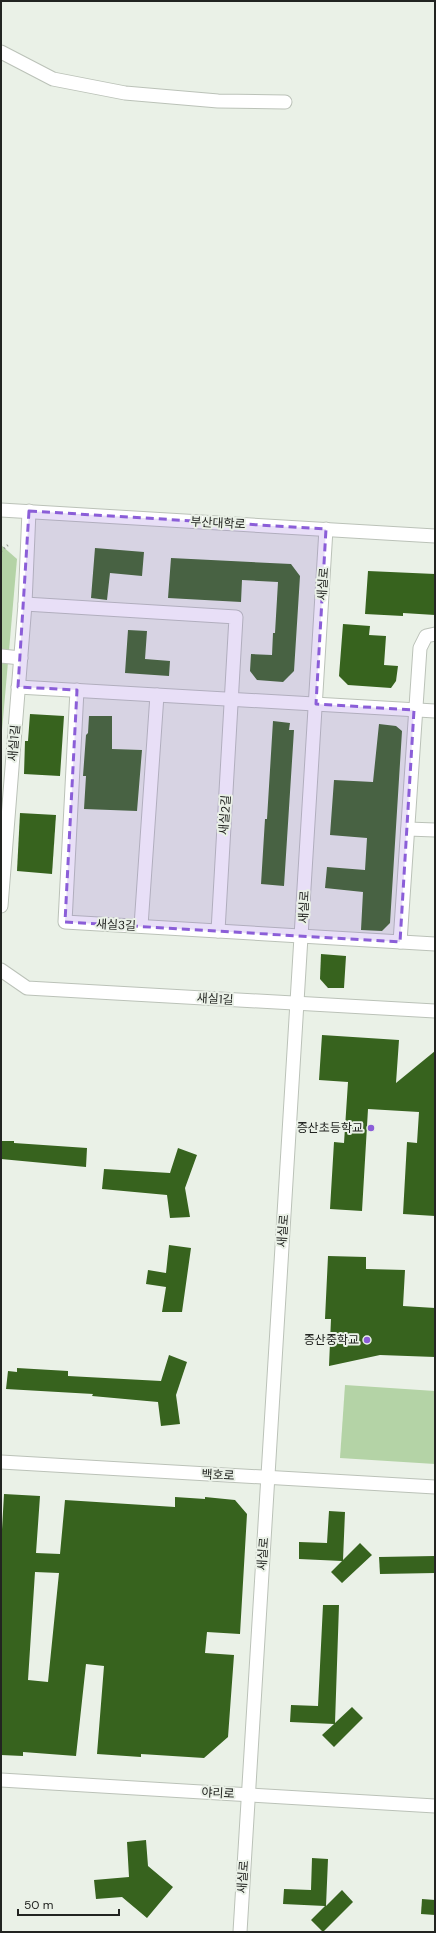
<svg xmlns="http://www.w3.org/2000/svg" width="436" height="1933" viewBox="0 0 436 1933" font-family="'DM Sans','Noto Sans KR',sans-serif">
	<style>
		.green { fill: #b4d3a6 }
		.building { fill: #37631e; fill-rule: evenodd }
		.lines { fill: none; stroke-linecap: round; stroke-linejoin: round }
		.minor-casing { stroke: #bbc2b8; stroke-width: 15 }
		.path { stroke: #91968f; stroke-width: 2.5; stroke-dasharray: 1 3; stroke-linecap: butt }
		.minor { stroke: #fff; stroke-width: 13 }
		.marked { fill: #8b5ed8; fill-opacity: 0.2; stroke: #8b5ed8; stroke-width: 3; stroke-dasharray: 8 5; stroke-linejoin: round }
		.poi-dot { fill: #8b5ed8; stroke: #eaf1e7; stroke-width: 1.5 }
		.labels { text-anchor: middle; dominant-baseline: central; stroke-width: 4; stroke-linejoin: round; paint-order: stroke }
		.street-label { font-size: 12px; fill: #222421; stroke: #eaf1e7 }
		.poi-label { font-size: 12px; fill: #222421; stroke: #eaf1e7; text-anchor: end }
	</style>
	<rect width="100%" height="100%" fill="#eaf1e7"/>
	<g class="green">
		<path d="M1,545L17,559L1,742Z"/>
		<path d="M345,1385L435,1391V1464L340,1458Z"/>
	</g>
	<g class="building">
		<path d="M95,548L144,552L142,576L110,573L107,600L91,598Z"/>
		<path d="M171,558L291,564L300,576L294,671L283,682L257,680L250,671L251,654L272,655L273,633H275L278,582L242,580L241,602L168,598Z"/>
		<path d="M368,571L435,574V615L403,613V616L365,614Z"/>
		<path d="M343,624L370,626L369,635L386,636L384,665L398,666L396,681L391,688L348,685L339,676Z"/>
		<path d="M128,630L147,631L145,659L170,661L169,676L125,673Z"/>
		<path d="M30,714L64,716L60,776L24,774L25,741H28Z"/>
		<path d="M89,716H112V749L142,750L137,811L84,809L86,776H83L86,735L88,733Z"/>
		<path d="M273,721L290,723L289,730H294L284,886L261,884L265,819H267Z"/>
		<path d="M379,724L396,726L402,731L390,923L382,931L361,930L363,892L325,888L327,867L365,870L367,838L330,835L334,780L373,782Z"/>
		<path d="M20,813L56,815L52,874L17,871Z"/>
		<path d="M321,954L346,956L344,988H328L320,979Z"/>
		<path d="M322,1035L399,1040L396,1083L435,1051V1216L403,1214L407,1142L417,1143L419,1112L368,1109L362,1211L330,1209L334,1142L344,1143L348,1082L319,1080Z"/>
		<path d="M1,1141H14V1143L87,1148L86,1167L1,1159Z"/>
		<path d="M178,1148L197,1155L185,1188L190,1217L170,1218L167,1195L102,1189L104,1169L170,1173Z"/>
		<path d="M169,1245L191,1248L182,1312H162L166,1287L146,1284L148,1270L166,1273Z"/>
		<path d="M328,1256L366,1257V1269L405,1270L403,1306L435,1308V1357L380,1355L329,1366L331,1319H325Z"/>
		<path d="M169,1355L187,1362L176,1395L180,1424L161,1426L158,1402L92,1396L93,1394L6,1389L8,1371L17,1372V1368L68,1371V1376L161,1381Z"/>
		<path d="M4,1494L40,1496L36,1553L60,1554L65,1500L175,1507V1497L205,1499V1497L235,1500L247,1514L240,1634L207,1632L205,1653L234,1655L228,1737L204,1758L141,1754V1757L97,1754L104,1666L86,1664L76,1756L23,1752V1756L1,1755V1547ZM35,1572L59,1573L48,1682L28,1680Z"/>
		<path d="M329,1511L345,1512L343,1560L360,1543L372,1555L342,1583L331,1572L342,1561L299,1559V1542L327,1543Z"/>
		<path d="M435,1556V1573L380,1574L379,1557Z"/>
		<path d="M323,1605H339L335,1723L352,1707L363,1718L334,1747L322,1735L334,1724L290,1722L291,1705L318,1706Z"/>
		<path d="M146,1840L148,1866L173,1887L147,1918L122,1897L96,1899L94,1880L129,1877L127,1842Z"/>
		<path d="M312,1858L328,1859L326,1906L342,1890L353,1902L323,1932L311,1920L325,1906L283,1904L284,1889L311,1890Z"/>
		<path d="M422,1899L435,1900V1915L421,1914Z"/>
	</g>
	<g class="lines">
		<g class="minor-casing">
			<g id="minor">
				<path d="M1,52L53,79L125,93L218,101L285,102"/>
				<path d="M1,510L435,536"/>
				<path d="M25,604L236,617L218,931"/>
				<path d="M1,656L21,658"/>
				<path d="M18,687L435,711"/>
				<path d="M77,690L65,922L435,944"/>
				<path d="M408,829L435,830"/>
				<path d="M1,906L25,604L29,511"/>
				<path d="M141,926L157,695"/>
				<path d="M400,942L420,648L426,636L435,634"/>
				<path d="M1,970L27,988L435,1011"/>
				<path d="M1,1462L435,1487"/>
				<path d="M1,1780L435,1806"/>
				<path d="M240,1932L326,529"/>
			</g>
		</g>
		<path class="path" d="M1,551L8,545"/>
		<use href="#minor" class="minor"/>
	</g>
	<path class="marked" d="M29,511L326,529L316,704L414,710L400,942L65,922L77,690L18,687Z"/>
	<g class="poi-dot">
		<circle cx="371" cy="1128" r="4"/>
		<circle cx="367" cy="1340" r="4"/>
	</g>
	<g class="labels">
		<g class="street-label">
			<text transform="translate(218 523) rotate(3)">부산대학로</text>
			<text transform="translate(323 584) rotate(-86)">새실로</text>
			<text transform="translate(14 743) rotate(-85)">새실1길</text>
			<text transform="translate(225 815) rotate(-86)">새실2길</text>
			<text transform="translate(304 907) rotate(-87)">새실로</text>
			<text transform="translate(116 925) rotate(3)">새실3길</text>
			<text transform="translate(215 999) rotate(3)">새실1길</text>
			<text transform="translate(283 1231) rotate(-86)">새실로</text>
			<text transform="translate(218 1475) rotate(3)">백호로</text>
			<text transform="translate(263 1554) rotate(-86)">새실로</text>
			<text transform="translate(218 1793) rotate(3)">야리로</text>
			<text transform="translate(243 1877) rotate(-86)">새실로</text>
		</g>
		<g class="poi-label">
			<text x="363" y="1128">증산초등학교</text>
			<text x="359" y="1340">증산중학교</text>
		</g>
	</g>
	<rect width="436" height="1933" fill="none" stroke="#222421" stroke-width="4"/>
	<path d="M18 1909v6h101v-6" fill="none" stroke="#222421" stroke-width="2"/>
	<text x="24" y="1909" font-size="12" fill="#222421" stroke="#eaf1e7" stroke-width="3" paint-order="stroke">50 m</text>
</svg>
